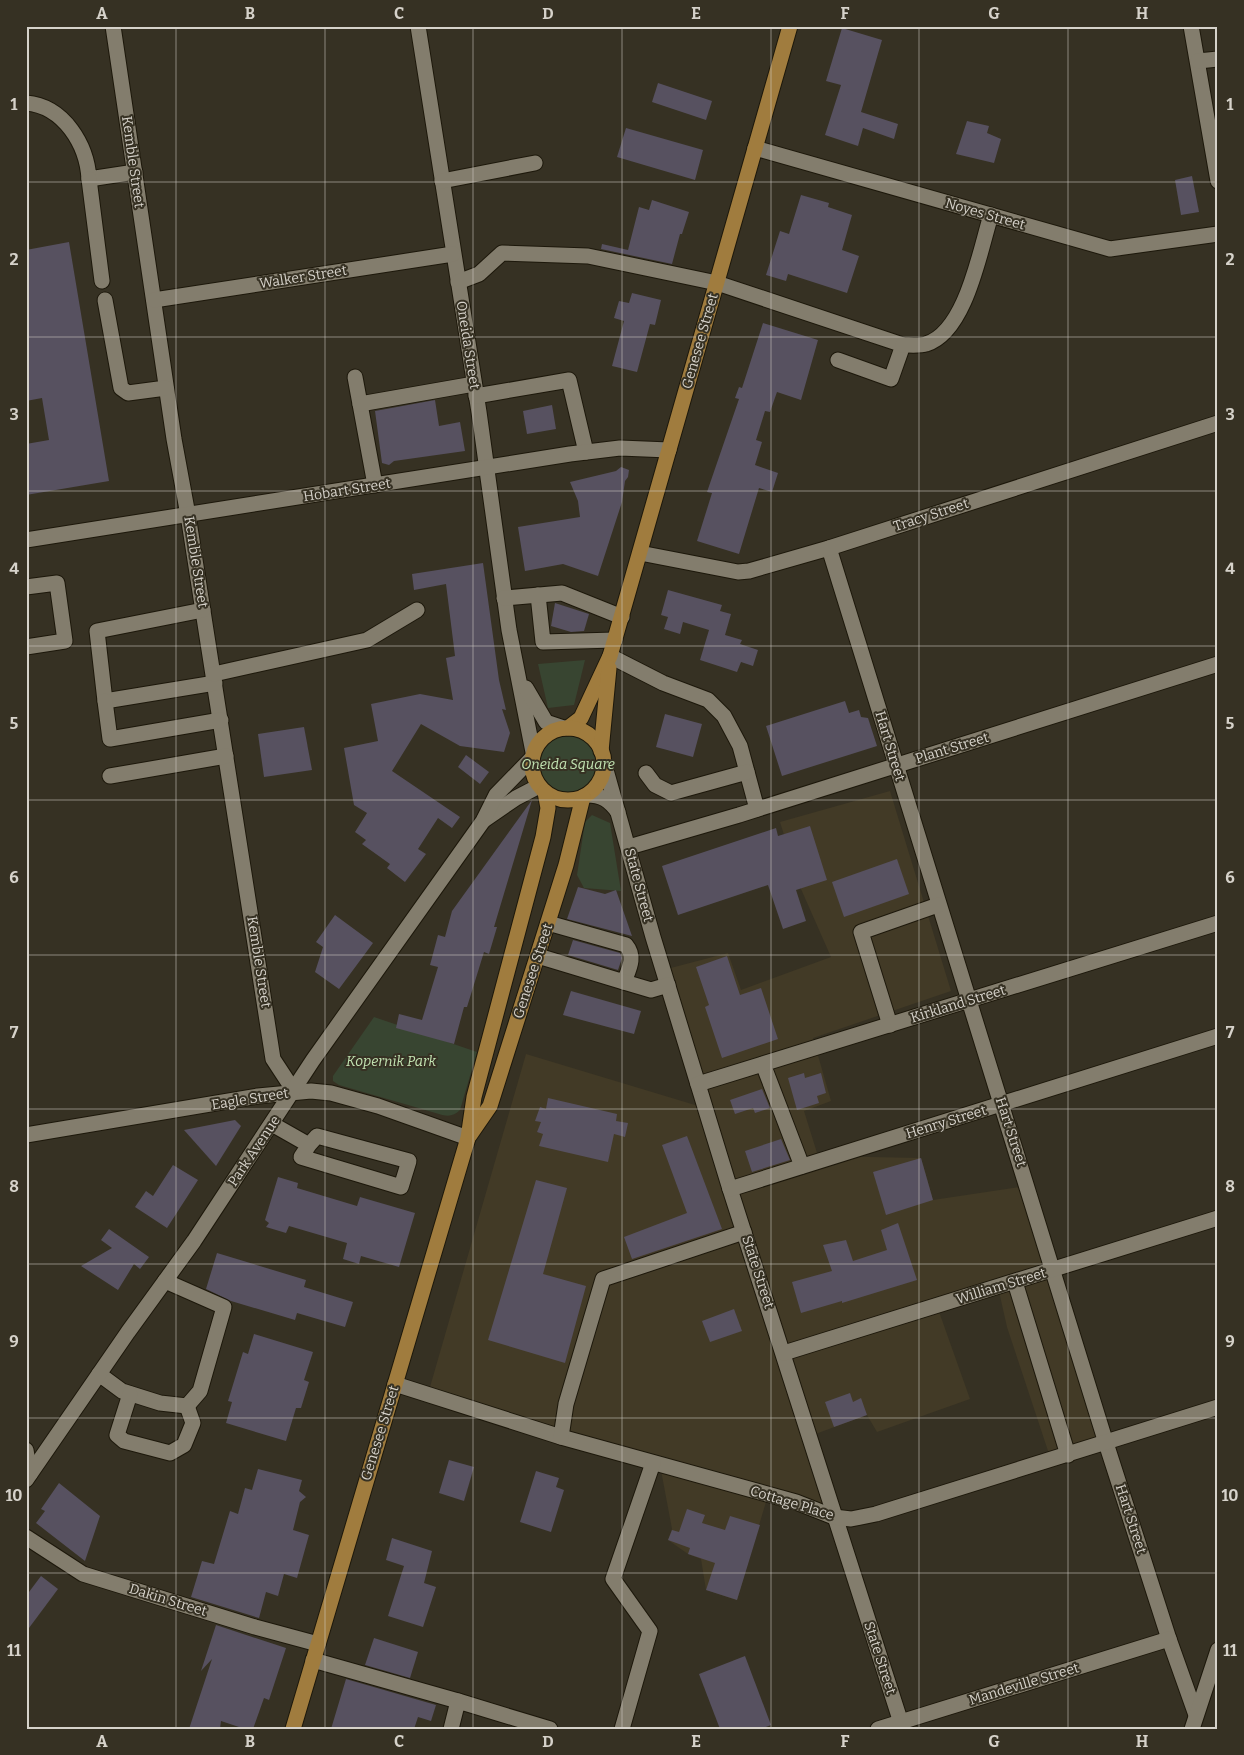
<svg xmlns="http://www.w3.org/2000/svg" width="1244" height="1755" viewBox="0 0 1244 1755" font-family="Bitter,serif">
	<style>
		.built { fill: #423a26 }
		.green { fill: #384531 }
		.building { fill: #575160 }
		.lines { fill: none; stroke-linecap: round; stroke-linejoin: round }
		.minor-casing { stroke: #1d180b; stroke-width: 17 }
		.major-casing { stroke: #1d180b; stroke-width: 17 }
		.minor { stroke: #837d6d; stroke-width: 15 }
		.major { stroke: #a07c3e; stroke-width: 15 }
		.grid { fill: none; stroke: #d6d2ca; stroke-width: 1; stroke-opacity: 0.55 }
		.labels { text-anchor: middle; dominant-baseline: central; stroke-width: 4; stroke-linejoin: round; paint-order: stroke }
		.street-label { font-size: 14px; fill: #d6d2ca; stroke: #363123 }
		.park-label { font-size: 14px; font-style: italic; fill: #c2e3b2; stroke: #363123 }
		.neatline { fill: none; stroke: #d6d2ca; stroke-width: 2 }
		.grid-label { font-size: 16px; text-anchor: middle; font-weight: bold; fill: #d6d2ca }
	</style>
	<rect width="100%" height="100%" fill="#363123"/>
	<path class="built" d="M890,791L951,991L813,1038L831,1101L804,1111L818,1156L921,1158L933,1200L1027,1186L1106,1443L1051,1460L1007,1327L998,1287L937,1306L970,1399L877,1432L867,1415L810,1436L834,1517L768,1495L737,1600L706,1590L701,1559L688,1554L668,1540L672,1529L660,1465L428,1394L526,1054L705,1108L663,970L728,953L741,990L831,957L801,889L780,822Z"/>
	<g class="green">
		<path d="M585,660L574,705L548,708L538,664Z"/>
		<circle cx="567" cy="764" r="35"/>
		<path d="M592,815L610,823L621,891L584,888L577,875L585,822Z"/>
		<path d="M374,1017L477,1052L460,1110C454,1116 448,1117 439,1114L339,1085L333,1081V1076Z"/>
	</g>
	<g class="building">
		<path d="M842,28L882,40L861,112L898,124L894,139L863,128L858,146L825,135L841,85L826,81Z"/>
		<path d="M658,83L712,101L706,120L652,102Z"/>
		<path d="M967,121L989,126L987,133L1001,139L994,163L956,154Z"/>
		<path d="M626,128L703,150L695,180L617,157Z"/>
		<path d="M1192,176L1199,212L1181,215L1175,180Z"/>
		<path d="M801,195L829,203L828,207L852,215L842,250L859,256L847,293L788,274L786,281L766,275L780,231L789,234Z"/>
		<path d="M652,200L689,212L682,234H680L672,264L601,249L602,244L628,250L639,207L649,210Z"/>
		<path d="M69,242L109,481L26,495V444L49,440L42,398L26,401V250Z"/>
		<path d="M632,293L661,300L655,325L650,324L637,372L612,366L624,321L614,318L619,301L629,303Z"/>
		<path d="M763,323L818,340L801,400L777,392L770,412L765,411L756,440L762,442L755,465L778,473L772,492L759,488L739,554L697,541L712,493L707,492L739,399L735,398L739,387L742,388Z"/>
		<path d="M435,400L439,426L460,422L465,451L394,461L389,465L382,463L375,411Z"/>
		<path d="M552,405L556,429L527,434L523,411Z"/>
		<path d="M621,467L629,470L628,477L625,481L622,502L598,576L563,564L525,571L518,527L580,517L578,501L570,482L616,471Z"/>
		<path d="M483,563L499,680L506,710L502,709L510,733L504,752L460,746L421,724L392,771L460,817L452,828L438,818L418,849L426,854L405,882L387,868L390,864L362,844L366,840L355,832L367,813L354,805L344,748L378,741L371,704L420,694L453,700L446,658L455,656L446,584L414,590L412,574Z"/>
		<path d="M668,590L722,605L720,611L731,614L725,635L742,640L740,644L758,650L753,666L741,662L737,672L700,660L709,630L683,622L680,634L664,629L668,617L661,615Z"/>
		<path d="M555,603L589,614L584,631L571,632L551,626Z"/>
		<path d="M845,701L849,713L859,710L861,717L868,718L877,746L782,776L766,726Z"/>
		<path d="M665,714L702,724L693,757L656,747Z"/>
		<path d="M304,727L312,770L264,777L258,734Z"/>
		<path d="M466,755L489,772L480,784L458,767Z"/>
		<path d="M532,800L494,927H497L489,954L484,952L467,1007H464L454,1044L396,1028L399,1014L422,1020L438,967L430,965L438,935L445,937L452,911Z"/>
		<path d="M810,826L827,880L796,890L806,921L783,929L768,885L678,915L662,866L776,828L778,836Z"/>
		<path d="M897,859L909,894L844,917L832,882Z"/>
		<path d="M578,887L605,894L616,890L632,936L567,919Z"/>
		<path d="M335,915L373,943L339,989L315,972L323,947L316,942Z"/>
		<path d="M573,940L620,953L622,958L618,970L568,955Z"/>
		<path d="M727,956L740,995L761,988L778,1039L722,1058L705,1007L709,1005L696,967Z"/>
		<path d="M571,991L641,1011L634,1034L563,1015Z"/>
		<path d="M804,1073L805,1078L821,1073L826,1093L817,1096L819,1103L797,1110L788,1078Z"/>
		<path d="M762,1089L770,1108L755,1113L753,1108L735,1114L730,1100Z"/>
		<path d="M548,1098L617,1114L616,1121L628,1123L625,1137L614,1134L608,1162L539,1146L543,1134L537,1132L541,1122L535,1121L540,1107L546,1109Z"/>
		<path d="M235,1120L241,1126L216,1166L184,1130Z"/>
		<path d="M687,1136L722,1229L632,1259L624,1237L687,1213L662,1145Z"/>
		<path d="M781,1139L790,1160L752,1172L745,1151Z"/>
		<path d="M921,1158L933,1200L886,1215L873,1172Z"/>
		<path d="M173,1165L198,1180L167,1228L135,1207L146,1191L153,1196Z"/>
		<path d="M278,1177L298,1183L297,1188L357,1206L360,1197L415,1213L399,1267L361,1256L359,1264L343,1259L347,1243L289,1226L286,1233L266,1227L269,1223L265,1220Z"/>
		<path d="M536,1180L567,1188L543,1274L586,1286L565,1363L488,1340Z"/>
		<path d="M898,1223L917,1280L842,1303V1301L801,1313L792,1282L832,1271L823,1245L846,1240L853,1261L887,1250L881,1230Z"/>
		<path d="M109,1229L149,1257L140,1269L134,1264L118,1290L81,1266L112,1248L101,1240Z"/>
		<path d="M217,1253L306,1280L304,1287L353,1302L345,1327L297,1313L295,1320L231,1301L206,1289Z"/>
		<path d="M734,1309L742,1331L710,1342L702,1321Z"/>
		<path d="M254,1334L313,1352L304,1380L309,1382L301,1408H296L286,1441L226,1423L232,1402L228,1401L243,1352L248,1354Z"/>
		<path d="M850,1393L853,1402L861,1398L867,1415L834,1427L825,1402Z"/>
		<path d="M449,1460L474,1467L464,1501L439,1493Z"/>
		<path d="M258,1469L302,1480L299,1491L306,1497L300,1502L293,1530L309,1535L297,1578L284,1574L278,1596L266,1592L259,1618L191,1597L202,1561L214,1564L230,1511L238,1514L245,1488L252,1490Z"/>
		<path d="M536,1471L559,1478L556,1487L564,1490L551,1532L520,1522Z"/>
		<path d="M59,1483L100,1516L85,1561L36,1523L45,1511L41,1509Z"/>
		<path d="M687,1509L705,1515L702,1523L725,1530L730,1516L760,1525L737,1600L706,1590L715,1563L688,1554L690,1548L668,1540L672,1530L679,1532Z"/>
		<path d="M392,1538L432,1551L424,1583L436,1587L423,1627L388,1616L404,1566L386,1560Z"/>
		<path d="M41,1576L58,1589L26,1632V1596Z"/>
		<path d="M216,1625L286,1648L269,1700L264,1698L253,1729H245L221,1721L220,1729H189L212,1659L201,1671Z"/>
		<path d="M374,1638L418,1652L410,1678L365,1665Z"/>
		<path d="M745,1656L771,1725L761,1729H720L699,1674Z"/>
		<path d="M346,1679L436,1705L431,1721L418,1717L414,1729H331Z"/>
	</g>
	<g class="lines">
		<g class="minor-casing">
			<g id="minor">
				<path d="M113,26L174,439L188,515L273,1059L294,1091"/>
				<path d="M418,26L479,412L509,630L533,752"/>
				<path d="M1191,26L1218,181"/>
				<path d="M1198,61L1218,59"/>
				<path d="M26,103C64,106 87,145 89,179L135,172"/>
				<path d="M755,148L1110,249L1218,234"/>
				<path d="M89,179L102,281"/>
				<path d="M442,181L535,163"/>
				<path d="M458,282L479,274L502,253L588,256L717,283L903,345L891,379L838,360"/>
				<path d="M105,300L121,388L128,393L166,388"/>
				<path d="M154,300L453,254"/>
				<path d="M903,345C910,345 920,346 926,344C966,332 980,250 991,215"/>
				<path d="M355,377L375,485"/>
				<path d="M476,396L569,380L586,452"/>
				<path d="M360,404L474,384"/>
				<path d="M26,540L570,454L620,448L669,450"/>
				<path d="M829,548L1106,1443L1169,1639L1196,1715"/>
				<path d="M640,553L738,572L749,571L829,548L1218,423"/>
				<path d="M26,587L57,583L65,641L26,647"/>
				<path d="M538,595L543,642L615,640"/>
				<path d="M504,598L562,593L622,617"/>
				<path d="M203,610L97,631L105,701L215,683"/>
				<path d="M610,656L663,683L708,700L724,716L740,746L757,809"/>
				<path d="M214,674L367,640L417,610"/>
				<path d="M526,688L546,722L564,728"/>
				<path d="M105,701L110,739L221,720"/>
				<path d="M604,763L653,937L730,1189L903,1729"/>
				<path d="M646,773L655,785L671,793L747,772"/>
				<path d="M110,776L226,756"/>
				<path d="M587,795C602,795 609,800 618,812"/>
				<path d="M484,820L516,798L539,786"/>
				<path d="M629,847L739,815L1218,664"/>
				<path d="M538,956L624,982C629,969 636,957 626,945L548,923"/>
				<path d="M624,982L651,990L668,985"/>
				<path d="M890,1025L861,932L938,905"/>
				<path d="M763,1064L802,1166"/>
				<path d="M698,1084L1218,923"/>
				<path d="M272,1124L309,1145L301,1157L401,1187L409,1161L317,1136L309,1145"/>
				<path d="M26,1135L258,1096L311,1091L331,1093L378,1106L468,1138"/>
				<path d="M730,1189L1218,1036"/>
				<path d="M1015,1282L1068,1455"/>
				<path d="M784,1353L1218,1218"/>
				<path d="M99,1374L122,1391L160,1403L187,1406L200,1391L224,1307L165,1281"/>
				<path d="M395,1384L561,1437L796,1502L834,1517L851,1519L876,1514L1218,1407"/>
				<path d="M130,1394L117,1435L124,1441L170,1453L184,1445L193,1423L187,1406"/>
				<path d="M561,1437L566,1404L603,1279L744,1232"/>
				<path d="M26,1450L30,1474"/>
				<path d="M26,1480L128,1332L194,1241L313,1060L483,821L496,795L532,758"/>
				<path d="M26,1537L83,1574L255,1627L318,1644"/>
				<path d="M313,1660L458,1701"/>
				<path d="M451,1729L458,1701L550,1729"/>
				<path d="M622,1729L650,1631L613,1579L653,1463"/>
				<path d="M878,1729L1169,1639"/>
				<path d="M1192,1729L1218,1650"/>
			</g>
		</g>
		<g class="major-casing">
			<g id="major">
				<path d="M568,728L581,718L610,656L790,26"/>
				<circle cx="568" cy="764" r="36"/>
				<path d="M601,751L609,668"/>
				<path d="M470,1135L490,1106L566,865L583,797"/>
				<path d="M293,1729L468,1138L474,1097L543,837L548,808L545,792"/>
			</g>
		</g>
		<use href="#minor" class="minor"/>
		<use href="#major" class="major"/>
	</g>
	<path class="grid" d="M176,26V1729M325,26V1729M473,26V1729M622,26V1729M771,26V1729M919,26V1729M1068,26V1729M26,182H1218M26,337H1218M26,491H1218M26,646H1218M26,800H1218M26,955H1218M26,1109H1218M26,1264H1218M26,1418H1218M26,1573H1218"/>
	<g class="labels">
		<g class="street-label">
			<text transform="translate(133 162) rotate(82)">Kemble Street</text>
			<text transform="translate(985 214) rotate(16)">Noyes Street</text>
			<text transform="translate(303 277) rotate(-9)">Walker Street</text>
			<text transform="translate(700 341) rotate(-74)">Genesee Street</text>
			<text transform="translate(468 345) rotate(81)">Oneida Street</text>
			<text transform="translate(347 490) rotate(-9)">Hobart Street</text>
			<text transform="translate(931 515) rotate(-18)">Tracy Street</text>
			<text transform="translate(196 562) rotate(81)">Kemble Street</text>
			<text transform="translate(890 746) rotate(73)">Hart Street</text>
			<text transform="translate(952 748) rotate(-17)">Plant Street</text>
			<text transform="translate(639 885) rotate(75)">State Street</text>
			<text transform="translate(259 962) rotate(81)">Kemble Street</text>
			<text transform="translate(533 971) rotate(-72)">Genesee Street</text>
			<text transform="translate(958 1004) rotate(-17)">Kirkland Street</text>
			<text transform="translate(250 1099) rotate(-9)">Eagle Street</text>
			<text transform="translate(946 1122) rotate(-17)">Henry Street</text>
			<text transform="translate(1011 1132) rotate(72)">Hart Street</text>
			<text transform="translate(254 1151) rotate(-56)">Park Avenue</text>
			<text transform="translate(758 1272) rotate(72)">State Street</text>
			<text transform="translate(1001 1286) rotate(-17)">William Street</text>
			<text transform="translate(380 1433) rotate(-73)">Genesee Street</text>
			<text transform="translate(792 1503) rotate(17)">Cottage Place</text>
			<text transform="translate(1131 1519) rotate(72)">Hart Street</text>
			<text transform="translate(168 1600) rotate(17)">Dakin Street</text>
			<text transform="translate(880 1658) rotate(72)">State Street</text>
			<text transform="translate(1024 1684) rotate(-17)">Mandeville Street</text>
		</g>
		<g class="park-label">
			<text x="568" y="764">Oneida Square</text>
			<text x="391" y="1061">Kopernik Park</text>
		</g>
	</g>
	<rect width="1244" height="1755" fill="none" stroke="#363123" stroke-width="55"/>
	<rect x="28" y="28" width="1188" height="1700" class="neatline"/>
	<g class="grid-label">
		<text x="102" y="19">A</text>
		<text x="250" y="19">B</text>
		<text x="399" y="19">C</text>
		<text x="548" y="19">D</text>
		<text x="696" y="19">E</text>
		<text x="845" y="19">F</text>
		<text x="994" y="19">G</text>
		<text x="1142" y="19">H</text>
		<text x="14" y="110">1</text>
		<text x="1230" y="110">1</text>
		<text x="14" y="265">2</text>
		<text x="1230" y="265">2</text>
		<text x="14" y="420">3</text>
		<text x="1230" y="420">3</text>
		<text x="14" y="574">4</text>
		<text x="1230" y="574">4</text>
		<text x="14" y="729">5</text>
		<text x="1230" y="729">5</text>
		<text x="14" y="883">6</text>
		<text x="1230" y="883">6</text>
		<text x="14" y="1038">7</text>
		<text x="1230" y="1038">7</text>
		<text x="14" y="1192">8</text>
		<text x="1230" y="1192">8</text>
		<text x="14" y="1347">9</text>
		<text x="1230" y="1347">9</text>
		<text x="14" y="1501">10</text>
		<text x="1230" y="1501">10</text>
		<text x="14" y="1656">11</text>
		<text x="1230" y="1656">11</text>
		<text x="102" y="1747">A</text>
		<text x="250" y="1747">B</text>
		<text x="399" y="1747">C</text>
		<text x="548" y="1747">D</text>
		<text x="696" y="1747">E</text>
		<text x="845" y="1747">F</text>
		<text x="994" y="1747">G</text>
		<text x="1142" y="1747">H</text>
	</g>
</svg>
